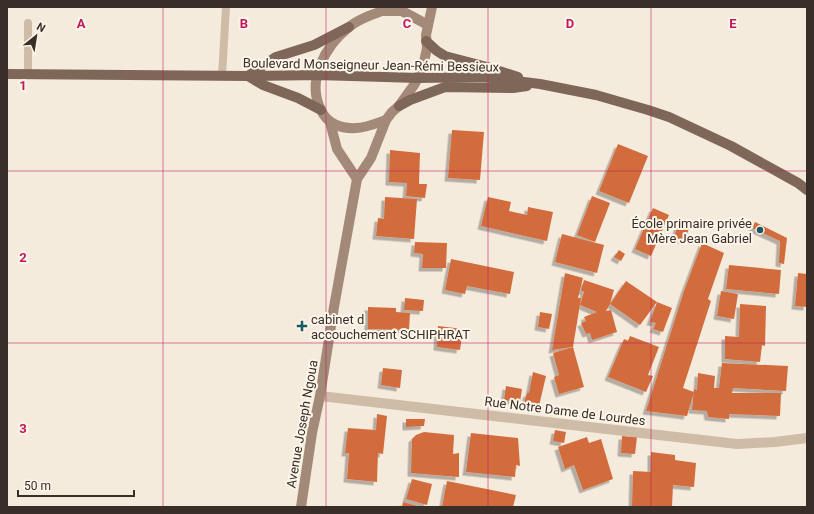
<svg xmlns="http://www.w3.org/2000/svg" width="814" height="514" viewBox="0 0 814 514" font-family="Roboto,sans-serif">
	<style>
		.building { fill: #d26c3e; filter: url(#shadow) }
		.lines { fill: none; stroke-linecap: round; stroke-linejoin: round }
		.service { stroke: #cfbca7; stroke-width: 8 }
		.minor { stroke: #cfbca7; stroke-width: 10 }
		.secondary { stroke: #a38a78; stroke-width: 10 }
		.primary { stroke: #7e6758; stroke-width: 10 }
		.grid { fill: none; stroke: #c2185b; stroke-width: 1; stroke-opacity: 0.55 }
		.poi-dot { fill: #195761; stroke: #fcf5ea; stroke-width: 1.5 }
		.labels { text-anchor: middle; dominant-baseline: central; stroke-width: 4; stroke-linejoin: round; paint-order: stroke }
		.street-label { font-size: 13px; fill: #3a2f28; stroke: #fcf5ea }
		.poi-label { font-size: 13px; fill: #3a2f28; stroke: #fcf5ea; text-anchor: end }
		.grid-label { font-size: 13px; text-anchor: middle; font-weight: bold; fill: #c2185b; stroke: #fcf5ea; stroke-width: 4; stroke-linejoin: round; paint-order: stroke }
	</style>
	<defs>
		<filter id="shadow"><feDropShadow dx="-3.5" dy="3.5" stdDeviation="0" flood-color="#0004"/></filter>
	</defs>
	<rect width="100%" height="100%" fill="#f5ebdd"/>
	<g class="building">
		<path d="M452,130L484,132L480,180L448,178Z"/>
		<path d="M618,144L648,156L629,203L599,191Z"/>
		<path d="M390,150L420,153L419,184H427L425,198L406,196L407,183L389,182Z"/>
		<path d="M592,196L610,203L595,242L577,235Z"/>
		<path d="M385,197L417,199L414,239L376,236L378,218L384,219Z"/>
		<path d="M488,197L511,202L509,211L527,215L528,207L553,212L547,241L481,226Z"/>
		<path d="M653,208L669,215L651,256L635,249Z"/>
		<path d="M755,222L787,238L784,264L779,263L780,241L752,228Z"/>
		<path d="M678,224L689,228L685,241L674,238Z"/>
		<path d="M562,234L604,245L597,273L555,262Z"/>
		<path d="M415,242L447,243L446,268H422L423,254L414,253Z"/>
		<path d="M702,243L724,253L708,299L711,301L683,388L694,392L687,416L646,411L684,291Z"/>
		<path d="M619,250L625,254L621,261L614,257Z"/>
		<path d="M451,259L514,272L510,294L467,286L465,294L445,290Z"/>
		<path d="M729,265L781,270L779,294L726,289Z"/>
		<path d="M565,273L583,278L578,298H581L573,347L584,387L559,394L554,377L559,375L553,353L573,347L552,350Z"/>
		<path d="M798,273L807,274V307L795,306Z"/>
		<path d="M584,280L614,290L610,304L606,311L611,310L617,332L592,340L590,333L586,334L581,323L586,321L584,317L597,312L580,305L584,292L581,290Z"/>
		<path d="M626,281L657,302L672,308L663,332L653,329L656,323L650,322L657,302L640,325L610,304Z"/>
		<path d="M721,291L738,294L734,319L717,316Z"/>
		<path d="M405,298L424,300L423,311L404,310Z"/>
		<path d="M740,304L766,306L765,346L762,345L760,362L725,359V336L739,337Z"/>
		<path d="M368,307L396,308V312L410,313L409,330L368,329Z"/>
		<path d="M540,312L552,314L549,329L538,327Z"/>
		<path d="M438,326L463,329L460,350L437,347Z"/>
		<path d="M630,336L659,347L648,375L653,376L646,392L608,377L624,339L628,341Z"/>
		<path d="M722,363L788,366L786,391L733,388L732,393H781L780,416L729,414V419L708,417L707,411L692,410L694,389L697,390L698,373L715,376L714,388H719Z"/>
		<path d="M383,368L402,370L400,388L381,385Z"/>
		<path d="M533,372L546,376L539,406L524,403L527,393H529Z"/>
		<path d="M506,386L522,389L520,402L504,400Z"/>
		<path d="M377,414L387,416L383,454L378,453L377,482L347,479L349,453H345L348,428L376,430Z"/>
		<path d="M406,419H425L424,426L406,427Z"/>
		<path d="M555,430L566,432L564,443L553,441Z"/>
		<path d="M424,432L454,435L453,454L459,453V477L411,473L412,439L416,435Z"/>
		<path d="M471,433L518,438L520,466L516,465L515,477L466,472Z"/>
		<path d="M622,436L637,437L635,454L621,453Z"/>
		<path d="M587,437L589,443L601,439L613,479L583,490L574,465L565,469L558,447Z"/>
		<path d="M651,452L675,455V460L696,463L694,487L673,485L672,507H632L633,471L651,472Z"/>
		<path d="M412,479L432,484L427,505L406,499Z"/>
		<path d="M447,481L516,495L513,507H442Z"/>
		<path d="M403,502L421,507H402Z"/>
	</g>
	<g class="lines">
		<g class="service">
			<path d="M28,23V74"/>
			<path d="M222,76L226,7"/>
		</g>
		<path class="minor" d="M320,396L737,444L775,442L807,438"/>
		<g class="secondary">
			<path d="M385,11H402L428,25"/>
			<path d="M386,120C377,123 366,128 356,128C342,129 327,124 321,110C306,81 325,46 349,27C361,17 378,13 393,7"/>
			<path d="M330,122L337,149L357,179"/>
			<path d="M301,507L312,433L320,396L334,307L357,179L371,158L386,120L392,112L399,106L414,85L418,78L424,62L427,48L426,35L432,7"/>
		</g>
		<g class="primary">
			<path d="M426,41L437,51L445,56L487,67L518,77"/>
			<path d="M7,74L248,76L317,75L418,78L483,77L540,84L596,95L648,110L669,117L731,146L798,183L807,190"/>
			<path d="M248,76L276,57L314,45L349,27"/>
			<path d="M248,76L263,85L298,98L321,110"/>
			<path d="M399,106L410,100L445,87L513,88L527,86"/>
		</g>
	</g>
	<path class="grid" d="M163,7V507M326,7V507M488,7V507M651,7V507M7,171H807M7,343H807"/>
	<g class="poi-dot">
		<circle cx="760" cy="230" r="4"/>
		<path d="M300 320h4v4h4v4h-4v4h-4v-4h-4v-4h4z"/>
	</g>
	<g class="labels">
		<g class="street-label">
			<text transform="translate(371 65) rotate(1)">Boulevard Monseigneur Jean-Rémi Bessieux</text>
			<text transform="translate(565 411) rotate(7)">Rue Notre Dame de Lourdes</text>
			<text transform="translate(302 424) rotate(-80)">Avenue Joseph Ngoua</text>
		</g>
		<g class="poi-label">
			<text x="752" y="223">École primaire privée<tspan x="752" dy="15">Mère Jean Gabriel</tspan></text>
			<text x="311" y="319" text-anchor="start">cabinet d<tspan x="311" dy="15">accouchement SCHIPHRAT</tspan></text>
		</g>
	</g>
	<g class="grid-label">
		<text x="81" y="28">A</text>
		<text x="244" y="28">B</text>
		<text x="407" y="28">C</text>
		<text x="570" y="28">D</text>
		<text x="733" y="28">E</text>
		<text x="23" y="90">1</text>
		<text x="23" y="262">2</text>
		<text x="23" y="433">3</text>
	</g>
	<rect width="814" height="514" fill="none" stroke="#3a2f28" stroke-width="16"/>
	<g transform="translate(36 36) rotate(30)" stroke="#fcf5ea" stroke-width="3" paint-order="stroke">
	<path d="M0-3L7 15L0 10L-7 15Z" fill="#3a2f28"/>
	<text y="-6" font-size="11" font-weight="bold" text-anchor="middle" fill="#3a2f28">N</text>
	</g>
	<path d="M18 490v6h116v-6" fill="none" stroke="#3a2f28" stroke-width="2"/>
	<text x="24" y="490" font-size="12" fill="#3a2f28" stroke="#fcf5ea" stroke-width="3" paint-order="stroke">50 m</text>
</svg>
